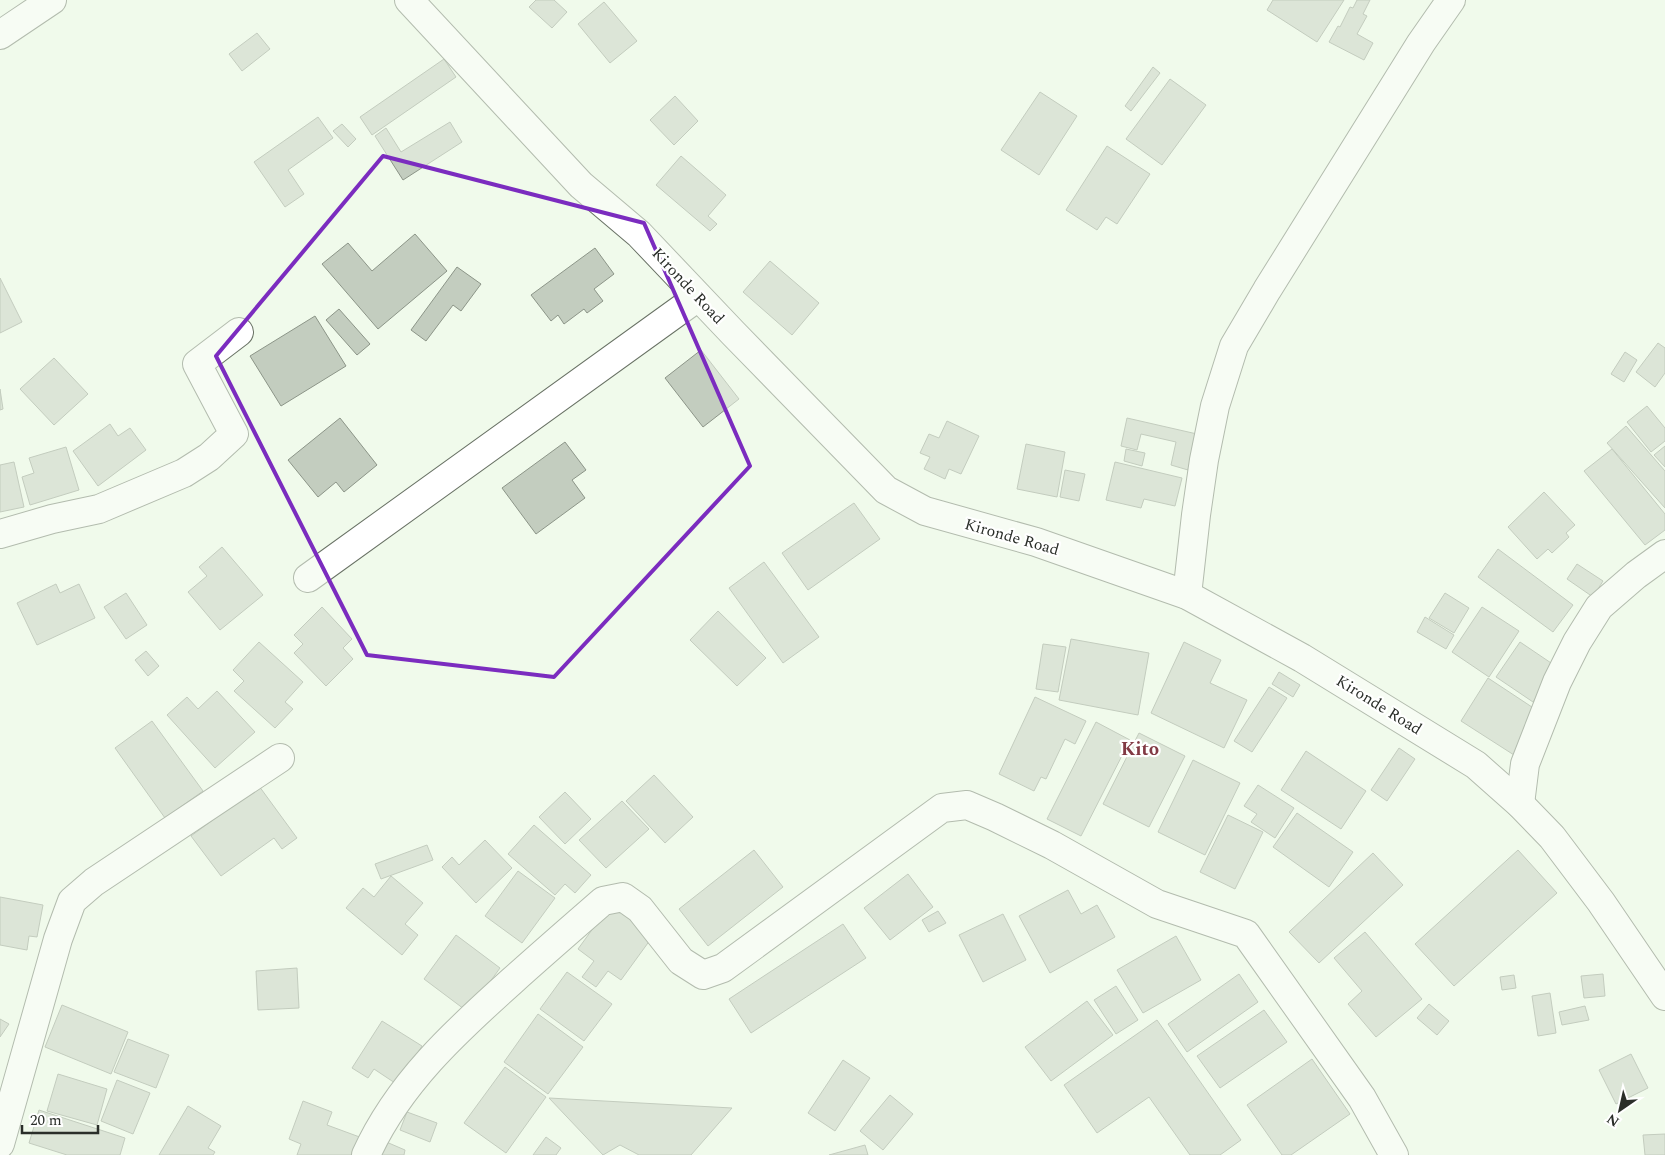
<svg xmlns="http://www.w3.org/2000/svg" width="1665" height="1155" viewBox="0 0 1665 1155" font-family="Spectral,serif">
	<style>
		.building { fill: #c3cdbf; stroke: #8c9588 }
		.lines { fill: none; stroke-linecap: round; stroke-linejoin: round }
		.street-casing { stroke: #687164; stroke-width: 30 }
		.street { stroke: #fff; stroke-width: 28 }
		.marked { fill: none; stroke: #7b2cbf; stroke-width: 4; stroke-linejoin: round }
		.labels { text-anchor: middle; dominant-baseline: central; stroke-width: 4.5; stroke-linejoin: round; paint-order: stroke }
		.street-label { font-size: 16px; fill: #2a2e29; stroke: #fff }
		.quarter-label { font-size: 19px; font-weight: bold; fill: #823944; stroke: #fff }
	</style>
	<rect width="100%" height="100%" fill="#f0faeb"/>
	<g class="building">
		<path d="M536,0H554L567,12L552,28L529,7Z"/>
		<path d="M1273,0H1344L1317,42L1267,10Z"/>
		<path d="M1357,0H1370L1363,14L1367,16L1357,34L1373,43L1364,60L1329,42L1338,26L1340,27L1350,7L1353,8Z"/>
		<path d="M604,2L637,41L610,63L578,24Z"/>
		<path d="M257,33L270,49L242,71L229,54Z"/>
		<path d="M444,59L456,77L372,135L360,117Z"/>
		<path d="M1153,67L1160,73L1131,111L1125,106Z"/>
		<path d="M1170,79L1206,105L1162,165L1126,139Z"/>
		<path d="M1040,92L1077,116L1039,175L1001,150Z"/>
		<path d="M675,96L698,121L674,145L650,120Z"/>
		<path d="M318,117L333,138L288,170L304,194L285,207L254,162Z"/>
		<path d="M450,122L462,142L403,180L375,136L386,128L401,152Z"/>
		<path d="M342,124L356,139L348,147L333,131Z"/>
		<path d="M1107,146L1150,174L1117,224L1106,217L1097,230L1066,210Z"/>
		<path d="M681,156L726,195L708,216L717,224L710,231L656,185Z"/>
		<path d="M415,234L447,271L378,329L322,264L348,243L372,271Z"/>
		<path d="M595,248L614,274L594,289L603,301L587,313L584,309L564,324L558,315L551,321L531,295Z"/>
		<path d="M770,261L819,303L792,335L743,292Z"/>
		<path d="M457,267L481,284L461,311L453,305L426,341L411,330Z"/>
		<path d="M0,278L22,322L0,333Z"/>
		<path d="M339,309L370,344L357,355L326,320Z"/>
		<path d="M315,316L346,366L281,406L250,356Z"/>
		<path d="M1658,343L1665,348V373L1655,387L1636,372Z"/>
		<path d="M701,350L739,399L703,427L665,378Z"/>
		<path d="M1625,352L1637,360L1624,382L1611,374Z"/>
		<path d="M54,358L88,394L54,425L20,389Z"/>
		<path d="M0,389L3,409L0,410Z"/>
		<path d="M1647,406L1665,428V441L1651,452L1627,422Z"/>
		<path d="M340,418L377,465L344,492L336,482L318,497L288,460Z"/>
		<path d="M1127,418L1197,434L1188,470L1171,465L1176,442L1141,434L1137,450L1121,446Z"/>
		<path d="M947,421L979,436L961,474L949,469L945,479L924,469L930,457L920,453L929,434L939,438Z"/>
		<path d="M110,424L118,436L130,428L146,450L98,486L73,451Z"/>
		<path d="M1626,426L1665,471V508L1607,443Z"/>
		<path d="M565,442L586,470L572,480L585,498L536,534L502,488Z"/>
		<path d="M1026,444L1065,452L1057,497L1017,489Z"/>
		<path d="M1665,446V467L1654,455Z"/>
		<path d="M66,447L79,490L30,505L22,477L34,473L29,458Z"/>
		<path d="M1126,449L1145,453L1142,466L1124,461Z"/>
		<path d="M1612,449L1665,514V530L1645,545L1584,471Z"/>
		<path d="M14,462L24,507L0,512V465Z"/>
		<path d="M1115,462L1182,478L1175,506L1144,499L1141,508L1106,500Z"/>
		<path d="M1065,470L1085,474L1079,501L1060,497Z"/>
		<path d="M1544,492L1575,525L1566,533L1569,537L1552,553L1548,549L1537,559L1508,527Z"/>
		<path d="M854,503L880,539L808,590L782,553Z"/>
		<path d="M222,547L263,595L220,630L188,592L207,576L199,567Z"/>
		<path d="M1498,549L1573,605L1553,632L1478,577Z"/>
		<path d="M764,562L819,637L783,663L729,588Z"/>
		<path d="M1577,564L1603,581L1593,597L1567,579Z"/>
		<path d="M56,584L60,593L79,584L95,618L37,645L17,603Z"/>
		<path d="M126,593L147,625L126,639L104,607Z"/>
		<path d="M1445,593L1469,608L1454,633L1429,618Z"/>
		<path d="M322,607L352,639L343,648L353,659L326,686L294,653L303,644L294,635Z"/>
		<path d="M1482,607L1519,631L1489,677L1452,652Z"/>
		<path d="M718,611L766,658L737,686L690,640Z"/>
		<path d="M1425,617L1454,635L1446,649L1417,632Z"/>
		<path d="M1071,639L1149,653L1138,715L1059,700Z"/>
		<path d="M259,642L303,682L285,702L293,709L275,728L234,691L244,681L233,670Z"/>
		<path d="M1184,642L1221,660L1210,683L1247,700L1224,748L1151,713Z"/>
		<path d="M1520,642L1557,667L1533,702L1496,677Z"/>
		<path d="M1043,644L1066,647L1058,692L1036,689Z"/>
		<path d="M146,651L159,666L148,676L135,660Z"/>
		<path d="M1279,672L1300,685L1293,697L1272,684Z"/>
		<path d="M1488,678L1541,713L1514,755L1461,721Z"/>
		<path d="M1269,687L1287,698L1252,752L1234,741Z"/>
		<path d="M217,691L255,732L215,768L167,715L187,697L198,709Z"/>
		<path d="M1035,697L1086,721L1075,744L1065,739L1046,779L1041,777L1034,791L999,774Z"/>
		<path d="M152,721L203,791L165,818L115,748Z"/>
		<path d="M1096,722L1130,740L1081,836L1047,819Z"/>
		<path d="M1139,733L1185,756L1149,827L1103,804Z"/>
		<path d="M1399,748L1415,759L1387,801L1371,790Z"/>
		<path d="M1306,751L1366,791L1341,829L1281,790Z"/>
		<path d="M1193,760L1240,783L1205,855L1158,832Z"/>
		<path d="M654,775L693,817L665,843L626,801Z"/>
		<path d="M1258,785L1294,808L1275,838L1251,822L1257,814L1244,806Z"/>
		<path d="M259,786L297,838L282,849L274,838L221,876L191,836Z"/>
		<path d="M565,792L591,819L565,844L539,817Z"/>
		<path d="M622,801L649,829L606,868L579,840Z"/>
		<path d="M1297,813L1353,852L1329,887L1273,847Z"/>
		<path d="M1228,815L1263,832L1235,889L1200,872Z"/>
		<path d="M534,825L591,875L575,893L565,884L555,895L508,854Z"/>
		<path d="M485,840L512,868L476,903L442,867L452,857L459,865Z"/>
		<path d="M427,845L433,860L381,879L375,864Z"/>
		<path d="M754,850L783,887L708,946L679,909Z"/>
		<path d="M1518,850L1557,893L1454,986L1415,944Z"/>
		<path d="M1373,853L1403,885L1319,963L1289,932Z"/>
		<path d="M518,871L555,898L522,943L485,916Z"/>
		<path d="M908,874L933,907L890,940L864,908Z"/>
		<path d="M391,876L423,903L405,924L418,935L402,955L346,908L363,888L374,897Z"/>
		<path d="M1068,890L1081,914L1097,905L1115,937L1050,973L1019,916Z"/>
		<path d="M0,897L43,905L37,937L29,936L27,950L0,945Z"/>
		<path d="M610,905L653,936L621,980L608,971L596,987L582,977L594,961L578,949Z"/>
		<path d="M938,911L946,923L929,932L922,920Z"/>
		<path d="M1003,914L1026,960L983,982L959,935Z"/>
		<path d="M843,924L866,958L751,1033L729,999Z"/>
		<path d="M1365,932L1422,999L1376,1037L1348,1004L1362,991L1334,958Z"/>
		<path d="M456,935L500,968L468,1012L424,979Z"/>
		<path d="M1176,936L1201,980L1143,1013L1117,970Z"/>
		<path d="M297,968L299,1008L258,1010L256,971Z"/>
		<path d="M567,972L612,1004L584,1041L540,1009Z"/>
		<path d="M1239,974L1258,1002L1187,1052L1168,1024Z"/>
		<path d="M1603,974L1605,996L1584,998L1581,976Z"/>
		<path d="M1514,975L1516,988L1502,990L1500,977Z"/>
		<path d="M1116,986L1138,1020L1116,1034L1094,1000Z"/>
		<path d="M1550,993L1556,1033L1538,1036L1532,996Z"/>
		<path d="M1087,1001L1113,1035L1051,1081L1025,1047Z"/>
		<path d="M1429,1004L1449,1021L1437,1035L1417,1018Z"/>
		<path d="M62,1005L128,1032L111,1074L45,1047Z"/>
		<path d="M1585,1006L1589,1020L1562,1025L1559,1012Z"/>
		<path d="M1264,1010L1287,1042L1220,1088L1197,1056Z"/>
		<path d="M538,1014L583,1047L548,1094L504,1062Z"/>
		<path d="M0,1019L9,1024L0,1037Z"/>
		<path d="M1157,1020L1241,1140L1220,1155H1190L1149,1097L1097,1133L1064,1085Z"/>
		<path d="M382,1021L422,1046L398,1085L374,1069L368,1078L352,1068Z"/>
		<path d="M128,1039L169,1055L156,1088L114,1072Z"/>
		<path d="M1631,1054L1648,1088L1616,1104L1599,1070Z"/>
		<path d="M1312,1059L1350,1114L1291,1155H1282L1247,1105Z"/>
		<path d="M843,1060L870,1078L835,1131L808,1113Z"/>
		<path d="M505,1067L546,1097L506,1153L464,1123Z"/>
		<path d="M58,1074L107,1089L97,1125L47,1111Z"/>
		<path d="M117,1080L150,1093L133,1134L101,1121Z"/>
		<path d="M890,1095L913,1114L883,1150L860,1131Z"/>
		<path d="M549,1098L732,1108L691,1155H639L620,1145L603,1155Z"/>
		<path d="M303,1101L332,1112L327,1125L365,1139L358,1155H297L301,1144L289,1139Z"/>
		<path d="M188,1106L221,1126L208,1148L215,1152L213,1155H159Z"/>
		<path d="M39,1110L125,1138L120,1155H67L29,1143Z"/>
		<path d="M407,1112L437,1123L430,1142L400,1130Z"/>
		<path d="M1665,1134V1155H1645L1643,1135Z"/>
		<path d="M546,1137L561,1148L556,1155H533Z"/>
		<path d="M384,1141L405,1150L404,1155H378Z"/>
		<path d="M865,1145L868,1155H829Z"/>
	</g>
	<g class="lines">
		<g class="street-casing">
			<g id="street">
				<path d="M409,0L581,185L639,234L733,333L886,490L925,511L1036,542L1187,595L1302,658L1476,765L1520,804L1552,837L1601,902L1665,996"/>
				<path d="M0,35L52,0"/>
				<path d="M0,534L52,519L99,509L184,473L209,457L234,434L197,364L239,332"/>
				<path d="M308,578L698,297"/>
				<path d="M1187,595L1196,515L1204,460L1215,406L1234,346L1267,290L1421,43L1451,0"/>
				<path d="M1520,804L1525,764L1557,682L1577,642L1599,607L1636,575L1665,554"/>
				<path d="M0,1144L58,939L72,901L94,882L280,758"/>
				<path d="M366,1155C398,1084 455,1032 512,981C542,954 572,928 603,901L623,897L640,909L681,961L703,975L723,968L942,808L967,805L995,817L1052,845L1157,904L1246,934L1362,1098L1394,1155"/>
			</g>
		</g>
		<use href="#street" class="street"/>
	</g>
	<path d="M0 0H1665V1155H0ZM383,156L644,223L750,466L554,677L367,655L216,356Z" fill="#f0faeb" fill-opacity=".55" fill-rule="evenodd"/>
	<path class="marked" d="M383,156L644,223L750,466L554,677L367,655L216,356Z"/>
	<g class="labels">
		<g class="street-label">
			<text transform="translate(688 286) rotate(47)">Kironde Road</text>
			<text transform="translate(1012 537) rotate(16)">Kironde Road</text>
			<text transform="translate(1379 705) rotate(32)">Kironde Road</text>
		</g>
		<g class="quarter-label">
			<text x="1140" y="749">Kito</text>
		</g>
	</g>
	<g transform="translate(1620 1110) rotate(214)" stroke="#ffffff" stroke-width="4" paint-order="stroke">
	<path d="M0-4L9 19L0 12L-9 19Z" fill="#2a2e29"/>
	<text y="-8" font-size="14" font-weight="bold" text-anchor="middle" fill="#2a2e29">N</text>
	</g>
	<path d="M22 1125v8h76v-8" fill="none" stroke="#2a2e29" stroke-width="2.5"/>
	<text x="30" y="1125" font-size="15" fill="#2a2e29" stroke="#ffffff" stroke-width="4" paint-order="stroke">20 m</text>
</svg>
